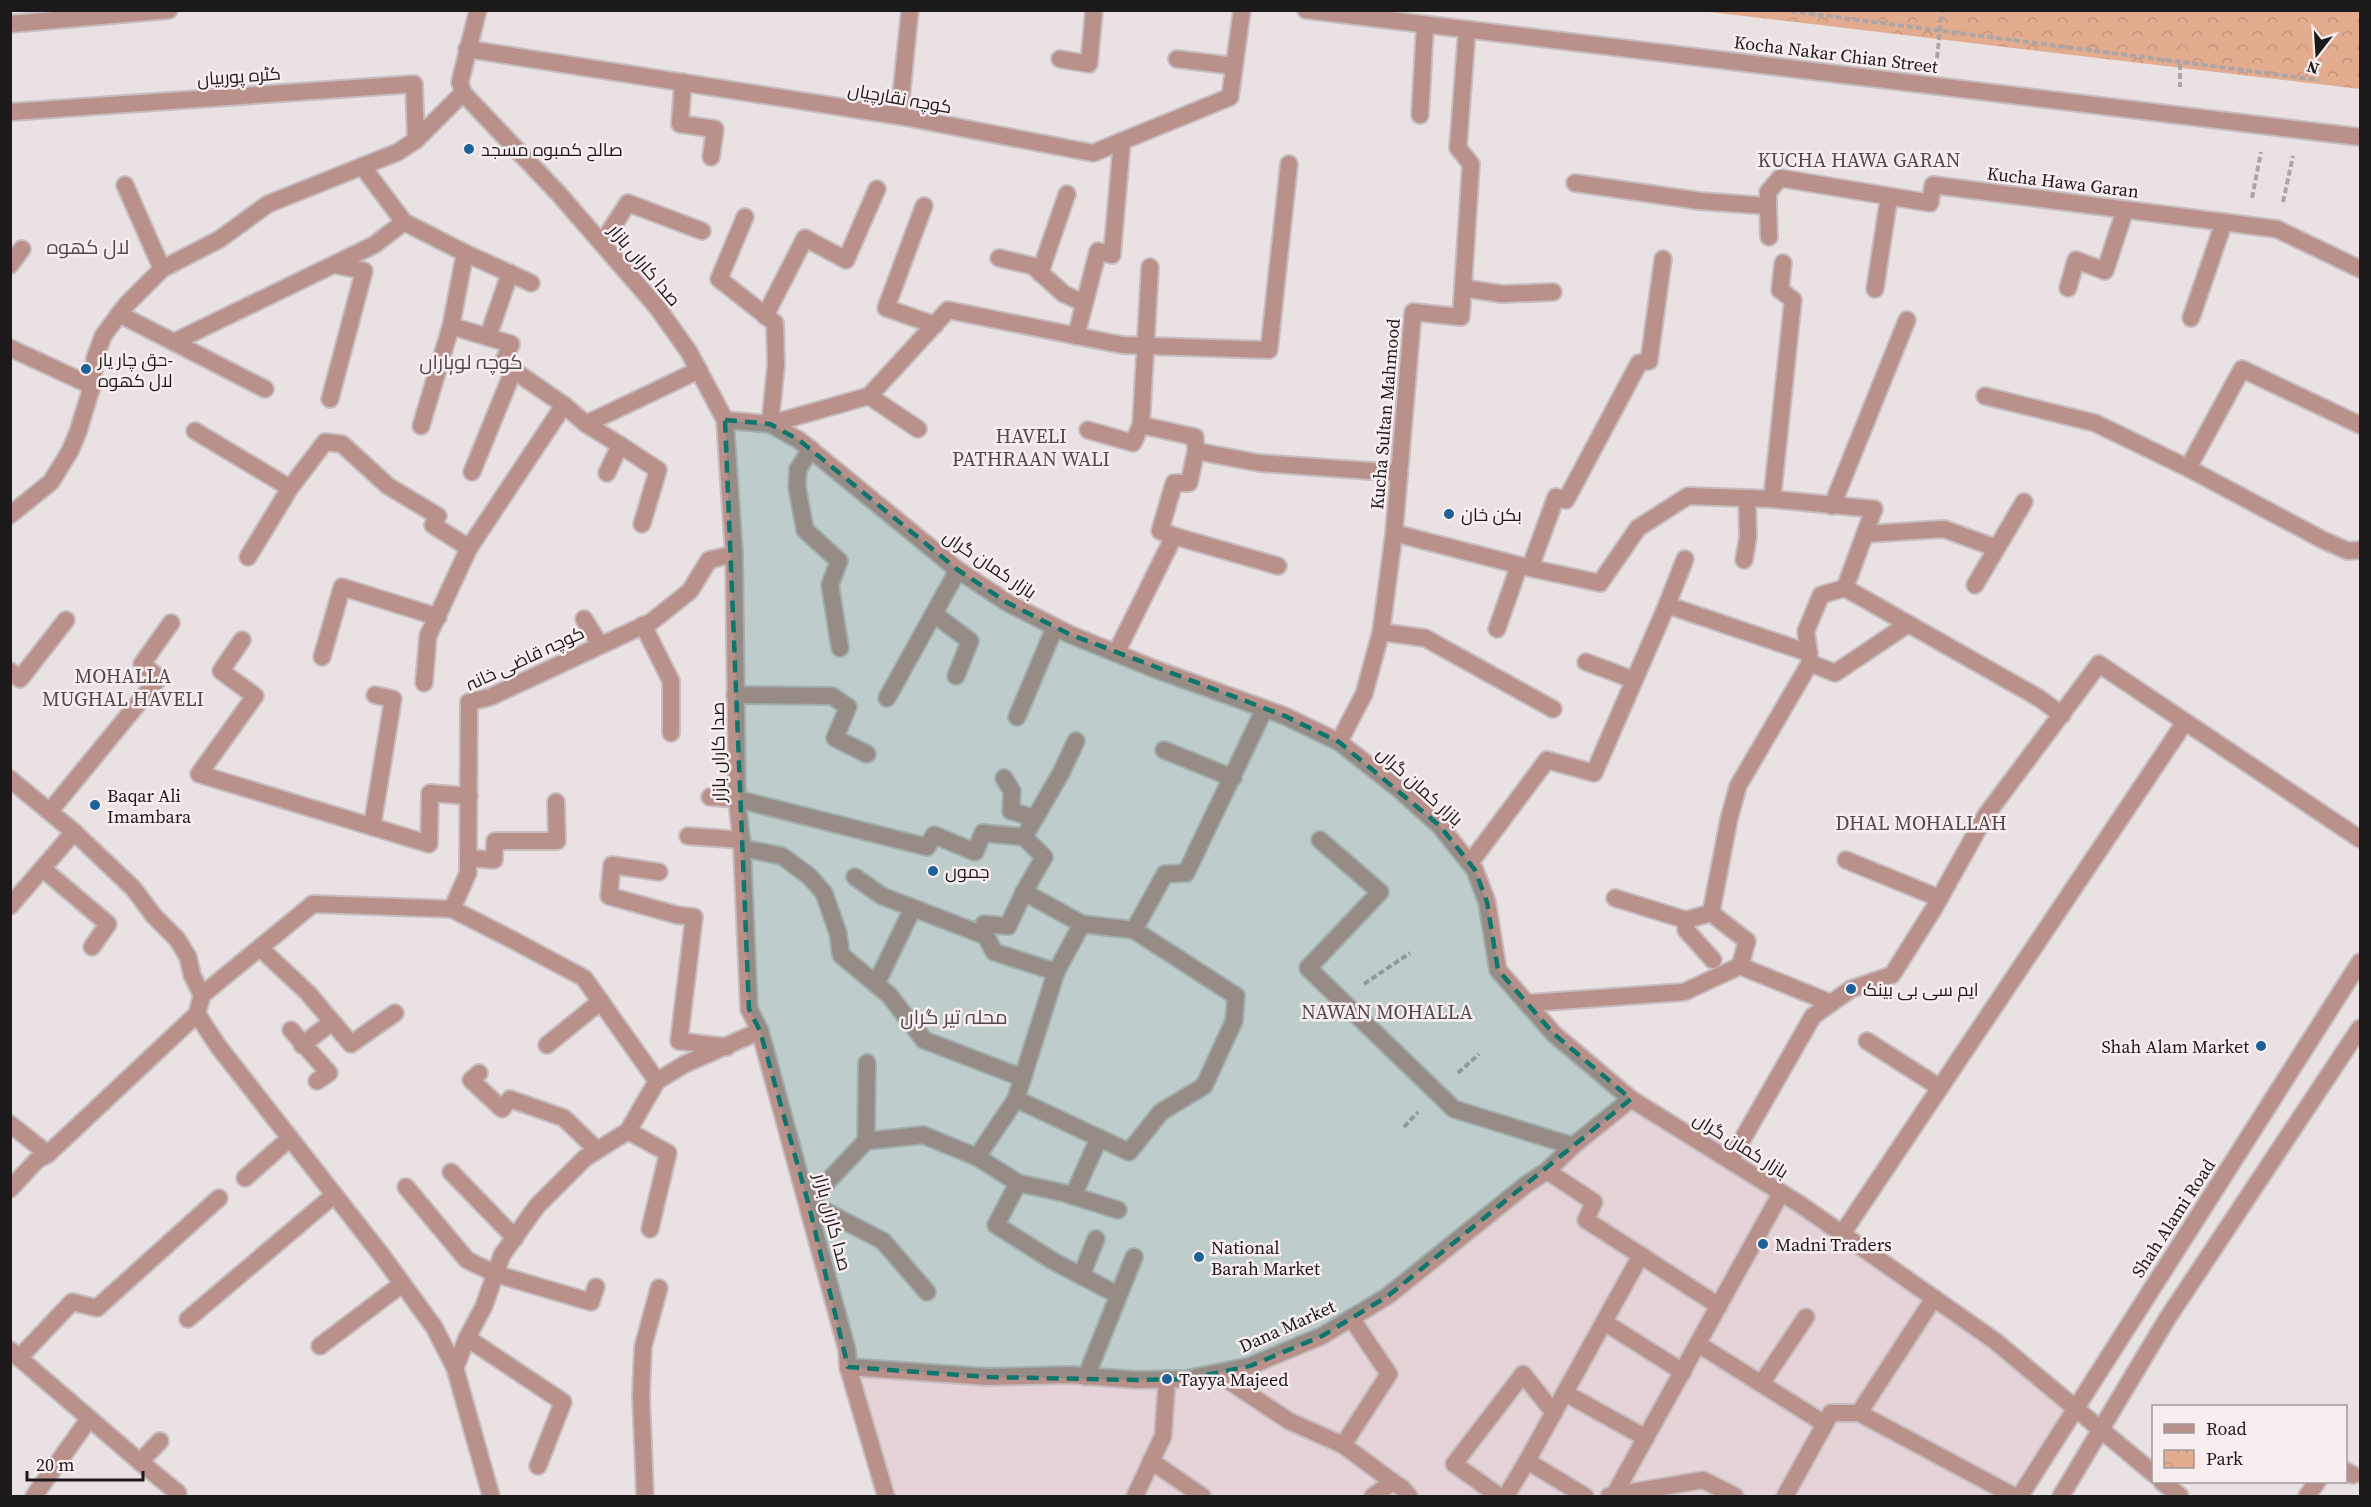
<svg xmlns="http://www.w3.org/2000/svg" width="2371" height="1507" viewBox="0 0 2371 1507" font-family="'Source Serif 4',Cairo,serif">
	<style>
		.built { fill: #e5d3d7 }
		.park { fill: url(#park-crowns) }
		.lines { fill: none; stroke-linecap: round; stroke-linejoin: round }
		.service-casing { stroke: #c5bdbf; stroke-width: 20 }
		.minor-casing { stroke: #c5bdbf; stroke-width: 20 }
		.tertiary-casing { stroke: #c5bdbf; stroke-width: 20 }
		.path { stroke: #aca5a6; stroke-width: 4; stroke-dasharray: 6 3; stroke-linecap: butt }
		.service { stroke: #ba908b; stroke-width: 16 }
		.minor { stroke: #ba908b; stroke-width: 16 }
		.tertiary { stroke: #ba908b; stroke-width: 16 }
		.marked { fill: #0f766e; fill-opacity: 0.2; stroke: #0f766e; stroke-width: 4.5; stroke-dasharray: 12 8; stroke-linejoin: round }
		.poi-dot { fill: #1d6196; stroke: #f8eef0; stroke-width: 2 }
		.labels { text-anchor: middle; dominant-baseline: central; stroke-width: 5; stroke-linejoin: round; paint-order: stroke }
		.street-label { font-size: 18px; fill: #1c191a; stroke: #f8eef0 }
		.poi-label { font-size: 18px; fill: #1c191a; stroke: #f8eef0; text-anchor: start }
		.neighbourhood-label { font-size: 20px; fill: #514a4c; stroke: #f8eef0 }
	</style>
	<defs>
		<pattern id="park-crowns" width="20" height="18" patternUnits="userSpaceOnUse" patternTransform="scale(1.5)"><rect width="20" height="18" fill="#e4ac8f"/><path d="M2 6a3 3 0 1 1 6 0M12 15a3 3 0 1 1 6 0" fill="none" stroke="#c3937b"/></pattern>
	</defs>
	<rect width="100%" height="100%" fill="#eae1e3"/>
	<path class="built" d="M1631,1099L1801,1205L2074,1408L2021,1496H886L848,1367L1137,1380L1250,1366L1388,1296Z"/>
	<path class="park" d="M1701,11H2360V89Z"/>
	<g class="lines">
		<g class="service-casing">
			<g id="service">
				<path d="M10,24L169,10"/>
				<path d="M467,49L899,116L1093,153L1230,97L1242,10"/>
				<path d="M1060,59L1089,64L1094,10"/>
				<path d="M1177,59L1234,66"/>
				<path d="M683,82L680,124L715,129L711,157"/>
				<path d="M10,112L414,84L416,140"/>
				<path d="M1420,115L1425,25"/>
				<path d="M1575,183L1700,201L1768,206V192L1780,178L1930,203L1933,185L2277,229L2360,269"/>
				<path d="M125,185L162,269"/>
				<path d="M924,206L886,308L935,325"/>
				<path d="M1768,206L1769,237"/>
				<path d="M745,217L719,279L775,323L776,365L770,424L869,396L948,310L1122,345L1269,350L1289,164"/>
				<path d="M602,243L628,203L702,231"/>
				<path d="M465,253L531,283"/>
				<path d="M999,258L1033,266L1064,294L1084,303"/>
				<path d="M10,265L22,249"/>
				<path d="M1150,267L1141,425L1195,437L1196,451L1259,463L1399,473"/>
				<path d="M1040,273L1067,194"/>
				<path d="M1463,288L1502,294L1553,292"/>
				<path d="M2068,288L2076,260L2105,271L2125,210"/>
				<path d="M1875,289L1889,197"/>
				<path d="M119,314L265,389"/>
				<path d="M765,316L805,238L846,260L877,189"/>
				<path d="M2191,318L2224,222"/>
				<path d="M1076,336L1098,251L1112,255L1122,141"/>
				<path d="M488,337L510,273"/>
				<path d="M174,342L374,245L404,222"/>
				<path d="M10,348L92,386"/>
				<path d="M869,396L918,429"/>
				<path d="M330,399L364,271L336,265"/>
				<path d="M586,424L620,445L607,473"/>
				<path d="M421,426L451,326"/>
				<path d="M1088,430L1133,443L1141,425"/>
				<path d="M195,431L290,488"/>
				<path d="M620,445L658,470L642,524"/>
				<path d="M811,449L798,469L797,487L805,530L839,561L830,585L840,648"/>
				<path d="M472,472L514,369"/>
				<path d="M1772,499L1793,300L1780,290L1783,263"/>
				<path d="M1832,506L1907,320"/>
				<path d="M1394,533L1530,568L1600,583L1638,528L1688,496L1772,499L1874,509"/>
				<path d="M1865,534L1944,529L1996,548"/>
				<path d="M1174,536L1278,566"/>
				<path d="M248,557L290,488L325,442L342,444L388,486L438,516L433,525L469,548"/>
				<path d="M1744,560L1748,537L1747,498"/>
				<path d="M1530,568L1556,497L1566,500L1639,363L1649,361L1663,259"/>
				<path d="M1975,585L2024,502"/>
				<path d="M1667,605L1685,559"/>
				<path d="M934,614L970,641L956,676"/>
				<path d="M584,619L600,645"/>
				<path d="M643,625L671,681V733"/>
				<path d="M1497,629L1519,566"/>
				<path d="M1381,632L1425,638L1553,709"/>
				<path d="M242,640L221,671L255,696L199,774L429,844L430,793L469,796"/>
				<path d="M1116,653L1174,536L1160,531L1174,483H1189L1196,451"/>
				<path d="M322,657L342,587L438,617"/>
				<path d="M1586,662L1634,680"/>
				<path d="M10,671L20,679L66,620"/>
				<path d="M424,683L428,636L469,548L564,405"/>
				<path d="M735,695L832,696L848,707L835,738L867,754"/>
				<path d="M887,698L958,570"/>
				<path d="M1017,717L1055,627"/>
				<path d="M1339,742L1364,694L1381,632L1394,533L1413,312L1461,317L1471,164L1458,148L1467,30"/>
				<path d="M1164,750L1233,778"/>
				<path d="M1004,778L1012,791L1011,811L1034,818"/>
				<path d="M710,797L737,799L927,847L934,835L975,852L983,833L1024,837"/>
				<path d="M50,811L159,678L142,664L171,623"/>
				<path d="M372,827L393,699L375,695"/>
				<path d="M688,836L742,840"/>
				<path d="M1320,840L1380,892L1308,968L1454,1109L1573,1146"/>
				<path d="M742,848L782,856L809,876L824,893L838,933L841,955L889,995L924,1040L1023,1078"/>
				<path d="M468,858L494,860L495,841H557L556,802"/>
				<path d="M1846,860L1939,898"/>
				<path d="M1470,863L1547,760L1594,773L1667,605L1809,653"/>
				<path d="M43,869L108,924L92,947"/>
				<path d="M659,872L612,865L609,896L677,915L694,917L679,1041L727,1047"/>
				<path d="M855,877L882,896L986,936L994,952L1056,972"/>
				<path d="M1024,892L1044,857L1024,837L1061,773L1076,741"/>
				<path d="M1615,898L1686,920L1711,913"/>
				<path d="M10,906L74,832"/>
				<path d="M452,909L468,873L469,702L490,697L651,622L690,591L709,560L734,554"/>
				<path d="M1686,920V930L1713,960"/>
				<path d="M986,936L984,924L1008,926L1024,892L1082,924"/>
				<path d="M260,948L308,993L351,1044L395,1013"/>
				<path d="M876,984L913,908"/>
				<path d="M291,1030L329,1073L317,1081"/>
				<path d="M1867,1041L1939,1087"/>
				<path d="M302,1045L332,1022"/>
				<path d="M547,1045L601,1001"/>
				<path d="M479,1073L471,1080L502,1109L510,1099L564,1118L597,1150"/>
				<path d="M1016,1099L1129,1152L1161,1112L1204,1086L1234,1021L1236,996L1134,930"/>
				<path d="M10,1124L48,1154"/>
				<path d="M628,1131L668,1153L650,1229"/>
				<path d="M866,1141L867,1063"/>
				<path d="M977,1157L1016,1099L1056,972L1082,924L1134,930L1165,874L1186,873L1264,710"/>
				<path d="M1730,1161L1813,1016L1851,989L1892,975L1933,910L1986,815L2099,664"/>
				<path d="M1547,1171L1594,1202L1586,1220L1719,1306"/>
				<path d="M451,1172L515,1238"/>
				<path d="M245,1178L290,1138"/>
				<path d="M1018,1183L1064,1193L1118,1210"/>
				<path d="M406,1187L467,1260L496,1274L591,1302L596,1287"/>
				<path d="M1073,1196L1099,1138"/>
				<path d="M1842,1234L2185,722"/>
				<path d="M1081,1276L1096,1239"/>
				<path d="M927,1292L883,1241L808,1202L866,1141L923,1135L977,1157L1018,1183L996,1225L1053,1261L1118,1295"/>
				<path d="M188,1319L334,1195"/>
				<path d="M1604,1322L1683,1372"/>
				<path d="M467,1338L563,1402L538,1466"/>
				<path d="M1698,1344L1825,1424"/>
				<path d="M320,1346L402,1284"/>
				<path d="M20,1357L72,1302L97,1308L219,1198"/>
				<path d="M455,1368L467,1338L484,1306L502,1255L537,1206L585,1158L628,1131L657,1081"/>
				<path d="M1217,1373L1289,1421L1343,1445L1393,1482L1373,1496"/>
				<path d="M1086,1377L1134,1257"/>
				<path d="M1761,1384L1806,1317"/>
				<path d="M1565,1393L1646,1438"/>
				<path d="M1831,1413H1859L1934,1298"/>
				<path d="M1859,1413L2014,1496"/>
				<path d="M160,1441L140,1462L178,1493"/>
				<path d="M1343,1445L1389,1374L1351,1318"/>
				<path d="M1151,1461L1202,1496"/>
				<path d="M2346,1471L2353,1475"/>
				<path d="M1388,1479L1402,1488L1409,1496"/>
				<path d="M1614,1495L1781,1193"/>
				<path d="M645,1496L641,1395L643,1347L659,1288"/>
				<path d="M1135,1496L1163,1436L1167,1379"/>
				<path d="M1499,1496L1454,1464L1523,1374L1554,1413"/>
				<path d="M1506,1496L1527,1461"/>
				<path d="M1585,1496L1527,1461L1641,1255"/>
				<path d="M1609,1496L1703,1480L1735,1496"/>
				<path d="M2307,1496L2317,1482"/>
			</g>
		</g>
		<g class="minor-casing">
			<g id="minor">
				<path d="M1306,10L2360,137"/>
				<path d="M899,116L910,10"/>
				<path d="M362,166L404,222L465,253L451,326L511,344L503,363L564,405L586,424L699,370"/>
				<path d="M1985,396L2095,423L2188,468L2323,540L2348,551L2360,550"/>
				<path d="M725,420L770,424L799,440L958,570L1008,603L1069,634L1155,669L1285,716L1339,742L1400,790L1440,826L1475,870L1487,902L1498,970L1554,1034L1631,1099L1801,1205L1995,1341L2154,1474"/>
				<path d="M2188,468L2242,369L2360,425"/>
				<path d="M1874,509L1845,588L2039,698L2062,715"/>
				<path d="M10,515L51,482L70,451L78,432L92,386L95,358L103,336L126,305L162,269L220,239L268,204L398,152L416,140L463,93"/>
				<path d="M1845,588L1821,595L1806,631L1810,663L1835,673L1908,624"/>
				<path d="M1810,663L1738,786L1729,819L1711,913L1747,941L1740,966L1831,1003"/>
				<path d="M2099,664L2360,839"/>
				<path d="M10,779L74,832L133,888L154,916L177,939L188,957L192,975L202,995L197,1014L218,1046L383,1257L434,1327L455,1368L491,1496"/>
				<path d="M202,995L313,904L452,909L509,938L584,978L657,1081L685,1064L760,1031"/>
				<path d="M1529,1003L1684,992L1740,966"/>
				<path d="M10,1189L37,1160L48,1154L197,1014"/>
				<path d="M10,1350L140,1462"/>
				<path d="M848,1367L988,1377L1070,1375L1137,1380L1186,1379L1250,1366L1322,1336L1388,1296L1527,1184L1547,1171L1573,1146L1631,1099"/>
				<path d="M2162,1482L2180,1496"/>
				<path d="M34,1496L89,1419"/>
				<path d="M1785,1496L1831,1413"/>
			</g>
		</g>
		<g class="tertiary-casing">
			<g id="tertiary">
				<path d="M478,10L460,82L463,93L558,193L657,307L689,352L725,420L734,554L737,799L742,848L749,1009L760,1031L847,1350L848,1367L886,1496"/>
				<path d="M2020,1496L2360,962"/>
				<path d="M2061,1496L2167,1319L2360,1028"/>
			</g>
		</g>
		<g class="path">
			<path d="M1782,10L2319,80"/>
			<path d="M1937,58L1942,10"/>
			<path d="M2180,64V87"/>
			<path d="M2252,198L2261,152"/>
			<path d="M2283,202L2293,156"/>
			<path d="M1364,984L1410,953"/>
			<path d="M1458,1073L1479,1054"/>
			<path d="M1404,1127L1418,1112"/>
		</g>
		<use href="#service" class="service"/>
		<use href="#minor" class="minor"/>
		<use href="#tertiary" class="tertiary"/>
	</g>
	<path class="marked" d="M725,420L770,424L799,440L958,570L1008,603L1069,634L1285,716L1339,742L1440,826L1475,870L1487,902L1498,970L1554,1034L1631,1099L1388,1296L1322,1336L1250,1366L1186,1379L1137,1380L988,1377L848,1367L808,1202L760,1031L749,1009Z"/>
	<g class="poi-dot">
		<circle cx="469" cy="149" r="6"/>
		<circle cx="86" cy="369" r="6"/>
		<circle cx="1449" cy="514" r="6"/>
		<circle cx="95" cy="805" r="6"/>
		<circle cx="933" cy="871" r="6"/>
		<circle cx="1851" cy="989" r="6"/>
		<circle cx="2261" cy="1046" r="6"/>
		<circle cx="1763" cy="1244" r="6"/>
		<circle cx="1199" cy="1257" r="6"/>
		<circle cx="1167" cy="1379" r="6"/>
	</g>
	<g class="labels">
		<g class="street-label">
			<text transform="translate(1836 54) rotate(7)">Kocha Nakar Chian Street</text>
			<text transform="translate(239 76) rotate(-4)">کٹرہ پوربیاں</text>
			<text transform="translate(900 98) rotate(10)">کوچہ نقارچیاں</text>
			<text transform="translate(2063 182) rotate(7)">Kucha Hawa Garan</text>
			<text transform="translate(645 265) rotate(50)">صدا کاراں بازار</text>
			<text transform="translate(1385 414) rotate(-85)">Kucha Sultan Mahmood</text>
			<text transform="translate(990 564) rotate(34)">بازار کمان گراں</text>
			<text transform="translate(525 658) rotate(-25)">کوچہ قاضی خانہ</text>
			<text transform="translate(718 752) rotate(-91)">صدا کاراں بازار</text>
			<text transform="translate(1420 786) rotate(42)">بازار کمان گراں</text>
			<text transform="translate(1741 1145) rotate(32)">بازار کمان گراں</text>
			<text transform="translate(2173 1218) rotate(-57)">Shah Alami Road</text>
			<text transform="translate(833 1222) rotate(75)">صدا کاراں بازار</text>
			<text transform="translate(1287 1326) rotate(-24)">Dana Market</text>
		</g>
		<g class="poi-label">
			<text x="481" y="149">صالح کمبوہ مسجد</text>
			<text x="98" y="359">حق چار یار-<tspan x="98" dy="21">لال کھوہ</tspan></text>
			<text x="1461" y="514">بکن خان</text>
			<text x="107" y="795">Baqar Ali<tspan x="107" dy="21">Imambara</tspan></text>
			<text x="945" y="871">جموں</text>
			<text x="1863" y="989">ایم سی بی بینک</text>
			<text x="2249" y="1046" text-anchor="end">Shah Alam Market</text>
			<text x="1775" y="1244">Madni Traders</text>
			<text x="1211" y="1247">National<tspan x="1211" dy="21">Barah Market</tspan></text>
			<text x="1179" y="1379">Tayya Majeed</text>
		</g>
		<g class="neighbourhood-label">
			<text x="1859" y="160">KUCHA HAWA GARAN</text>
			<text x="88" y="247">لال کھوہ</text>
			<text x="471" y="362">کوچہ لوہاراں</text>
			<text x="1031" y="436">HAVELI<tspan x="1031" dy="23">PATHRAAN WALI</tspan></text>
			<text x="123" y="676">MOHALLA<tspan x="123" dy="23">MUGHAL HAVELI</tspan></text>
			<text x="1921" y="823">DHAL MOHALLAH</text>
			<text x="1387" y="1012">NAWAN MOHALLA</text>
			<text x="954" y="1017">محلہ تیر گراں</text>
		</g>
	</g>
	<rect width="2371" height="1507" fill="none" stroke="#1c191a" stroke-width="24"/>
	<rect x="2152" y="1405" width="195" height="78" fill="#f8eef0" stroke="#a0999a" stroke-width="1.5"/>
	<rect x="2164" y="1424" width="30" height="9" fill="#ba908b" stroke="#a0999a" stroke-width="1.5"/>
	<text x="2206" y="1435" font-size="18" fill="#1c191a">Road</text>
	<rect x="2164" y="1450" width="30" height="18" fill="url(#park-crowns)" stroke="#a0999a" stroke-width="1.5"/>
	<text x="2206" y="1465" font-size="18" fill="#1c191a">Park</text>
	<g transform="translate(2317 54) rotate(197)" stroke="#f8eef0" stroke-width="4.5" paint-order="stroke">
	<path d="M0-4.5L10 22L0 15L-10 22Z" fill="#1c191a"/>
	<text y="-9" font-size="16" font-weight="bold" text-anchor="middle" fill="#1c191a">N</text>
	</g>
	<path d="M27 1471v9h116v-9" fill="none" stroke="#1c191a" stroke-width="3"/>
	<text x="36" y="1471" font-size="18" fill="#1c191a" stroke="#f8eef0" stroke-width="4.5" paint-order="stroke">20 m</text>
</svg>
